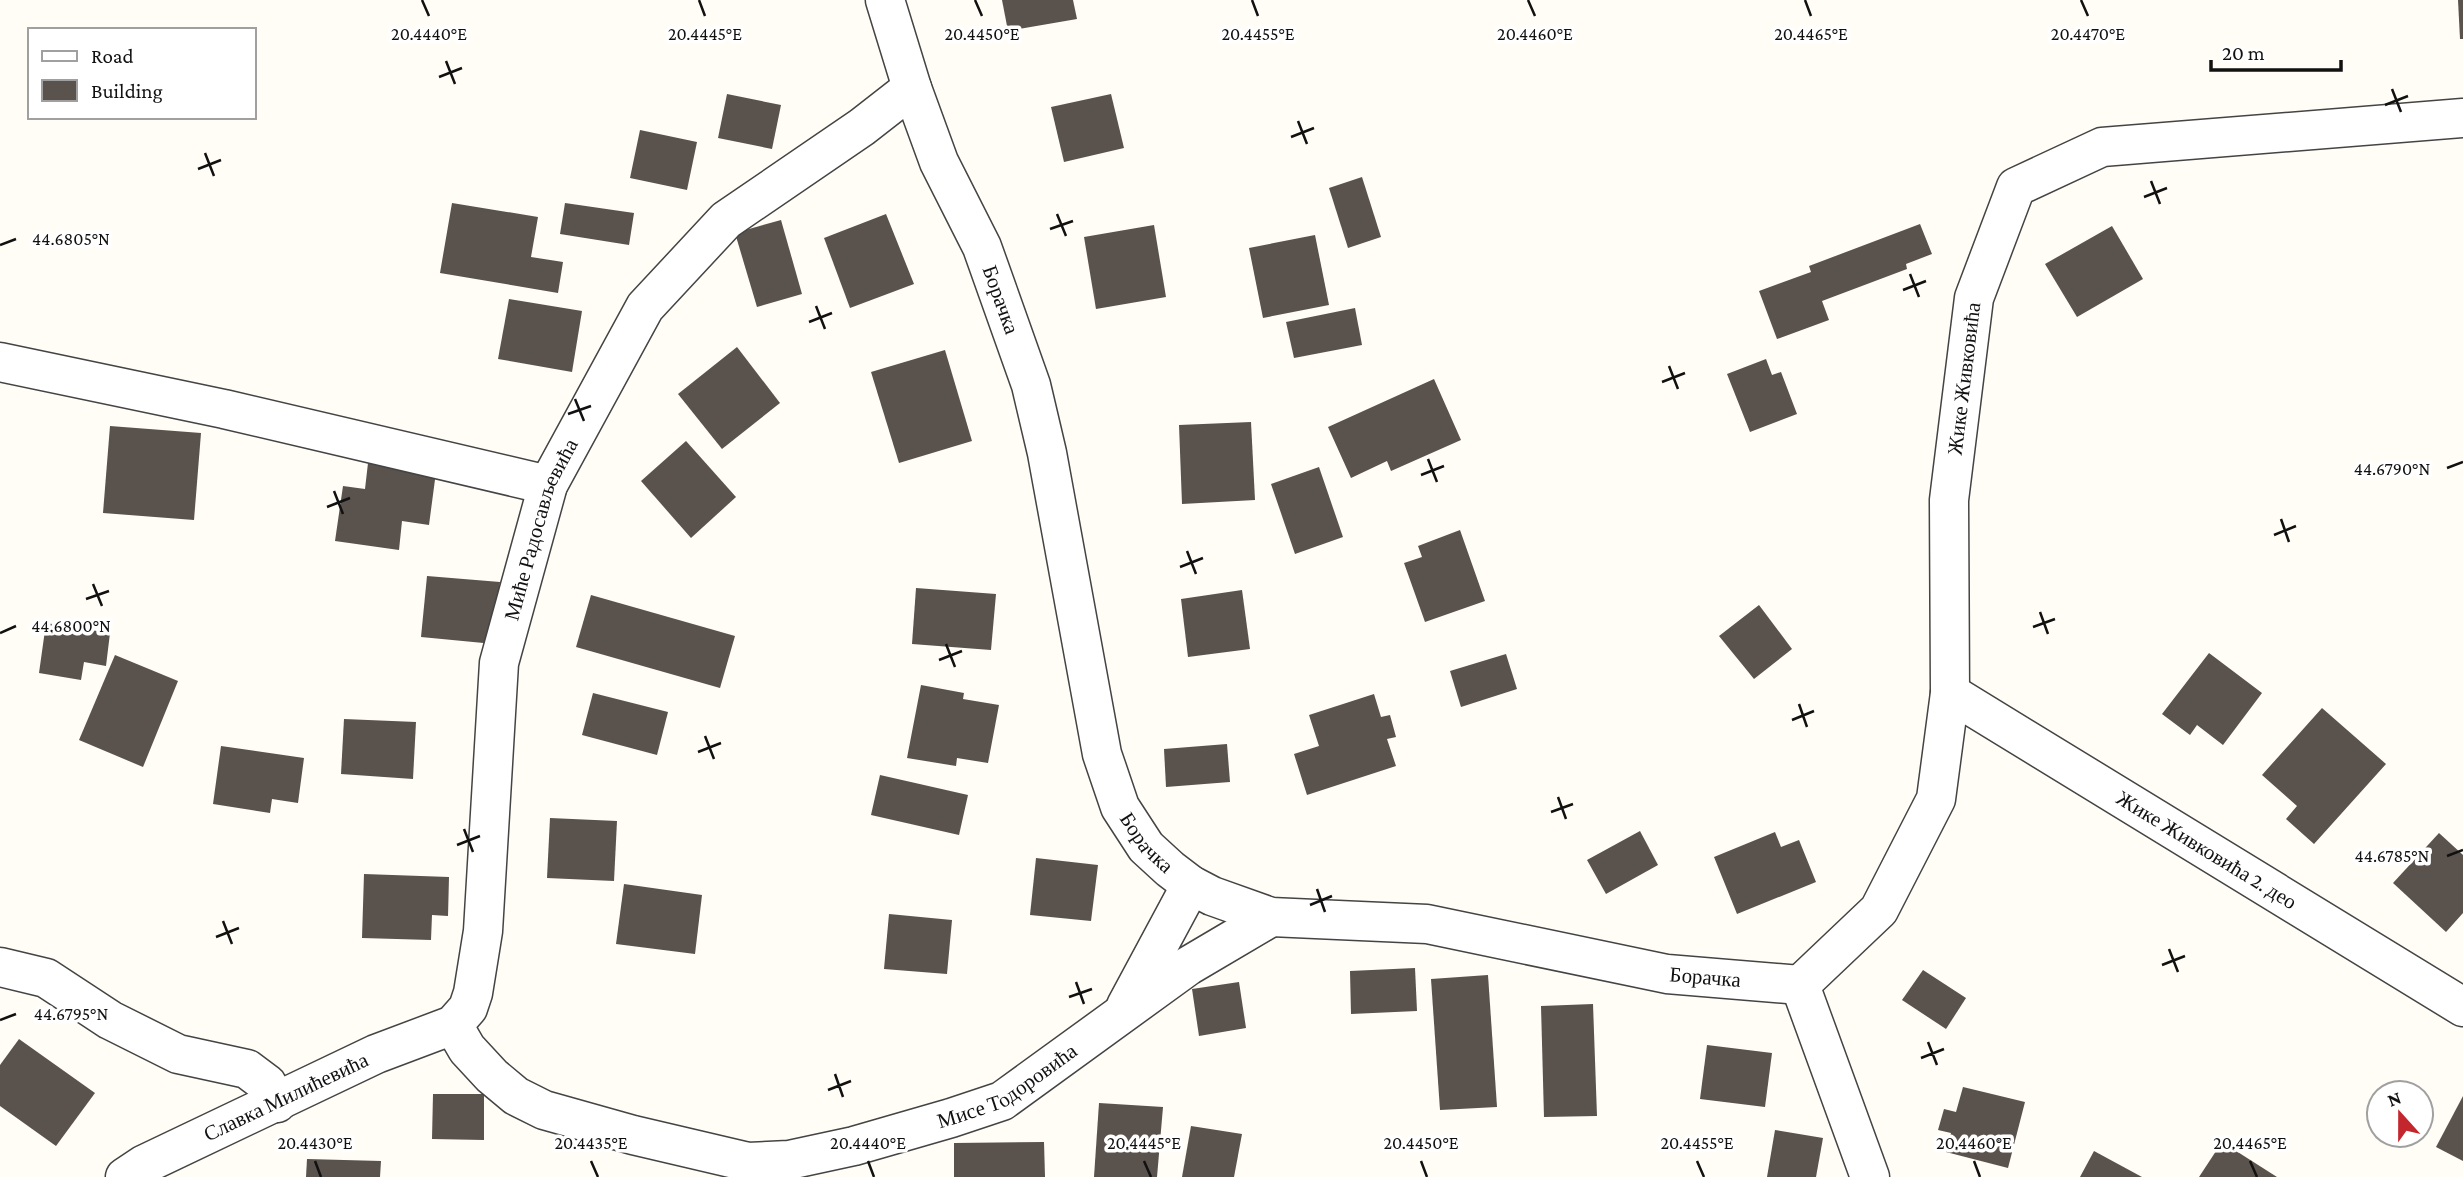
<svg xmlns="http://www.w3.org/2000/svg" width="2463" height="1177" viewBox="0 0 2463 1177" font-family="'Crimson Pro',serif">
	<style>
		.building { fill: #5a524d }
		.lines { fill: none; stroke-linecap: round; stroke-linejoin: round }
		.street-casing { stroke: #444; stroke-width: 41 }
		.street { stroke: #fff; stroke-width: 38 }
		.ticks { fill: none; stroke: #111; stroke-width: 2.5 }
		.labels { text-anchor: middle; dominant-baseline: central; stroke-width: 7; stroke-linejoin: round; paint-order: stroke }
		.street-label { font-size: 21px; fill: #111; stroke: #fff }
		.ticks-label { font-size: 18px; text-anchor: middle; fill: #111; stroke: #fff; stroke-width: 7; stroke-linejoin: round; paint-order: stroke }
	</style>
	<rect width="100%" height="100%" fill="#fffdf5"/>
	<g class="building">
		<path d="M1002,0H1073L1077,19L1008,31Z"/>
		<path d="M2458,0H2463V39H2460Z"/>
		<path d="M727,94L781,105L772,149L718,138Z"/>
		<path d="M1111,94L1124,148L1064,162L1051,107Z"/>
		<path d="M640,130L697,142L687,190L630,178Z"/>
		<path d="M1362,177L1381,237L1348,248L1329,188Z"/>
		<path d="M452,203L538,217L531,257L563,262L558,293L440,273Z"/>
		<path d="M565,203L634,213L629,245L560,234Z"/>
		<path d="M886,214L914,284L850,308L824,238Z"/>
		<path d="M781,220L802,294L757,307L735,233Z"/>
		<path d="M1920,224L1932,254L1906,264L1907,269L1822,301L1829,320L1777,339L1759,291L1811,272L1809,266Z"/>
		<path d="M1154,225L1166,297L1096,309L1084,237Z"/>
		<path d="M2112,226L2143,279L2077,317L2045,264Z"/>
		<path d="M1315,235L1329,305L1263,318L1249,248Z"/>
		<path d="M509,299L582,311L572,372L498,359Z"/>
		<path d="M1355,308L1362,345L1294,358L1286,322Z"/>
		<path d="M737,347L780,403L722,449L678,394Z"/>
		<path d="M945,350L972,441L899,463L871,372Z"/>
		<path d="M1766,359L1772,375L1781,372L1797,414L1750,432L1727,374Z"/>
		<path d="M1434,379L1461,440L1391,471L1387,461L1351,478L1328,427Z"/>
		<path d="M1251,422L1255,500L1182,504L1179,425Z"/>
		<path d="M110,426L201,433L194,520L103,513Z"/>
		<path d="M686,441L736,497L691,538L641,481Z"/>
		<path d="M368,463L436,472L429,525L402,521L399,550L335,541L343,486L365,489Z"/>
		<path d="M1319,467L1343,537L1295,554L1271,484Z"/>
		<path d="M1460,530L1485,601L1425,622L1404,563L1422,557L1418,546Z"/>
		<path d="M427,576L500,582L494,644L421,637Z"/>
		<path d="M916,588L996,594L991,650L912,644Z"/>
		<path d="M1242,590L1250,649L1188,657L1181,599Z"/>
		<path d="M591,595L735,636L720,688L576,647Z"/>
		<path d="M1759,605L1792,649L1754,679L1719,636Z"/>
		<path d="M46,623L110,633L106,666L84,662L81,680L39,673Z"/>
		<path d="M2209,653L2262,693L2223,745L2197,725L2190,735L2162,714Z"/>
		<path d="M1506,654L1517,689L1461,707L1450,671Z"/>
		<path d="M115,655L178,681L143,767L79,740Z"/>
		<path d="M921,685L964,693L963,699L999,705L988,763L957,758L956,766L907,758Z"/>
		<path d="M593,693L668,712L657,755L582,735Z"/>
		<path d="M1374,694L1381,717L1390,715L1396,737L1387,739L1396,766L1307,795L1294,754L1319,746L1309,715Z"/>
		<path d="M2322,708L2386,764L2314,844L2286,819L2297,806L2262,775Z"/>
		<path d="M344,719L416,722L413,779L341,774Z"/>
		<path d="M1227,744L1230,782L1166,787L1164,749Z"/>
		<path d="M221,746L304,758L298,803L272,799L270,813L213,804Z"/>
		<path d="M880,775L968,795L959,835L871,815Z"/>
		<path d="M550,818L617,821L614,881L547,878Z"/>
		<path d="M1640,831L1658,865L1606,894L1587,860Z"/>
		<path d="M1775,832L1781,847L1799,840L1816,882L1737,914L1714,857Z"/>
		<path d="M2439,833L2463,855V913L2446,932L2393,883Z"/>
		<path d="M1036,858L1098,865L1091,921L1030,915Z"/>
		<path d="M364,874L449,877L448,916L432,915L431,940L362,938Z"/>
		<path d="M624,884L702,895L695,954L616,944Z"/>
		<path d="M889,914L952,920L947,974L884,969Z"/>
		<path d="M1415,968L1417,1011L1351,1014L1350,971Z"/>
		<path d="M1923,970L1966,998L1946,1029L1902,1000Z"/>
		<path d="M1488,975L1497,1107L1440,1110L1431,979Z"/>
		<path d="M1239,982L1246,1028L1199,1036L1192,989Z"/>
		<path d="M1593,1004L1597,1116L1544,1117L1541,1006Z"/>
		<path d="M19,1039L95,1093L56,1146L0,1106V1065Z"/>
		<path d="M1707,1045L1772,1053L1765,1107L1700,1099Z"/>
		<path d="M1963,1087L2025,1102L2008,1168L1946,1152L1951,1133L1938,1130L1944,1109L1956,1112Z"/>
		<path d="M433,1094H484V1140L432,1139Z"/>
		<path d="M2463,1096V1161L2436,1147Z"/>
		<path d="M1099,1103L1163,1107L1157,1177H1094Z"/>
		<path d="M1191,1126L1242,1134L1234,1177H1182Z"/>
		<path d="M1775,1130L1823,1138L1816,1177H1767Z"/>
		<path d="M1044,1142L1045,1177H954V1143Z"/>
		<path d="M2222,1142L2277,1177H2199Z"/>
		<path d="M2094,1151L2142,1177H2080Z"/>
		<path d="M307,1159L381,1161L380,1177H306Z"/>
	</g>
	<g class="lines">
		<g class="street-casing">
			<g id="street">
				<path id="s1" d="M885,0L912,88L939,162L982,247L1031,385L1047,453L1102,754L1120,807L1146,847L1170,869L1191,885L1212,896L1271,917L1427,924L1667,974L1800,985"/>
				<path d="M0,362L224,409L548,485"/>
				<path id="s2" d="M1950,693L2463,1007"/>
				<path d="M0,967L46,978L110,1020L178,1054L247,1069L267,1084L277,1103"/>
				<path id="s3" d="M1800,985L1879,910L1936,799L1950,693L1949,500L1974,298L2016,187L2102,147L2463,118"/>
				<path d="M1800,985L1870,1177"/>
				<path d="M1126,1006L1191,885"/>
				<path id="s4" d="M453,1025L467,1049L492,1076L516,1096L544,1110L633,1135L748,1162L789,1160L854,1146L951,1118L1002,1101L1188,966L1271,917"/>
				<path id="s5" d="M125,1177L143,1165L376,1054L453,1025L468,1008L473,993L483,931L499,663L548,485L645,307L726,220L862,127L912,88"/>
			</g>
		</g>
		<use href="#street" class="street"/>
	</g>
	<path class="ticks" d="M422,0L429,16M699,0L705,16M975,0L982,16M1252,0L1258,16M1528,0L1535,16M1805,0L1811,16M2081,0L2088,16M446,61L455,84M439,77L462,68M2392,89L2401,112M2385,105L2408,96M1298,121L1307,144M1291,137L1314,128M205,153L214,176M198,169L221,160M2151,181L2160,204M2144,197L2167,188M1057,214L1066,236M1050,229L1073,221M0,245L16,239M1910,274L1919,297M1903,290L1926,281M816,306L825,329M809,322L832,313M1669,366L1678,389M1662,382L1685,373M575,399L584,421M568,414L591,406M1428,459L1437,482M2447,468L2463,462M1421,475L1444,466M334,491L343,514M327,507L350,498M2281,519L2289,542M2274,535L2296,526M1187,551L1196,574M1180,567L1203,558M93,584L102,606M86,599L109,591M2040,612L2048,634M2033,627L2055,619M0,633L16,626M946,644L955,667M939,660L962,651M1799,704L1807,727M1792,720L1814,711M705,736L714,759M698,752L721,743M1558,797L1566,819M1551,812L1573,804M464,829L473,852M457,845L480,836M2447,856L2463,850M1317,889L1325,912M1310,905L1332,896M223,921L232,944M216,937L239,928M2169,949L2178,972M2162,965L2185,956M1076,982L1084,1004M1069,997L1092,989M0,1020L16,1014M1928,1042L1937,1065M1921,1058L1944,1049M835,1074L843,1097M828,1090L851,1081M315,1161L321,1177M591,1161L598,1177M868,1161L874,1177M1144,1161L1151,1177M1421,1161L1427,1177M1697,1161L1704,1177M1974,1161L1980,1177M2250,1161L2257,1177"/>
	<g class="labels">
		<g class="street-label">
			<text stroke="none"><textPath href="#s1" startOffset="322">Борачка</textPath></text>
			<text stroke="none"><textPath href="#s3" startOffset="656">Жике Живковића</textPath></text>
			<text stroke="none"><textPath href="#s5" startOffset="872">Миће Радосављевића</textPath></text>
			<text stroke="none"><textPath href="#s1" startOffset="889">Борачка</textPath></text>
			<text stroke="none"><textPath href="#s2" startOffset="301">Жике Живковића 2. део</textPath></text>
			<text stroke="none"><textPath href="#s1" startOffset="1477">Борачка</textPath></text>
			<text stroke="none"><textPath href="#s4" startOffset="611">Мисе Тодоровића</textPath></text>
			<text stroke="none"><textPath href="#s5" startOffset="180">Славка Милићевића</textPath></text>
		</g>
	</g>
	<g class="ticks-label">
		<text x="429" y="40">20.4440°E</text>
		<text x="705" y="40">20.4445°E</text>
		<text x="982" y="40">20.4450°E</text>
		<text x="1258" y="40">20.4455°E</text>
		<text x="1535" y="40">20.4460°E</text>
		<text x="1811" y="40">20.4465°E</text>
		<text x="2088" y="40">20.4470°E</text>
		<text x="71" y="245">44.6805°N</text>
		<text x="2392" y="475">44.6790°N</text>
		<text x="71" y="632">44.6800°N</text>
		<text x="2392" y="862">44.6785°N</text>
		<text x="71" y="1020">44.6795°N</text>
		<text x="315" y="1149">20.4430°E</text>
		<text x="591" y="1149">20.4435°E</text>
		<text x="868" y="1149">20.4440°E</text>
		<text x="1144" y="1149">20.4445°E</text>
		<text x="1421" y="1149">20.4450°E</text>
		<text x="1697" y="1149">20.4455°E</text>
		<text x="1974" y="1149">20.4460°E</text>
		<text x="2250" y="1149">20.4465°E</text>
	</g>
	<rect x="28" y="28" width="228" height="91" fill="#ffffff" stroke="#a0a0a0" stroke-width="2"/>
	<rect x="42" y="51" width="35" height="10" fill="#ffffff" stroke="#a0a0a0" stroke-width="2"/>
	<text x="91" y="63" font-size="21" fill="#111111">Road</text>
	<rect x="42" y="80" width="35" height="21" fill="#5a524d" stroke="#a0a0a0" stroke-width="2"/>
	<text x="91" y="98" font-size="21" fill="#111111">Building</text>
	<g transform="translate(2400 1114) rotate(339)"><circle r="33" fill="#ffffff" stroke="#a0a0a0" stroke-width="2"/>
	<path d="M0-5L12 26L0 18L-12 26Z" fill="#c4262e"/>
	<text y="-10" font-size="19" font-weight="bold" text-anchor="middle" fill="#111111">N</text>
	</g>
	<path d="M2211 60v10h130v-10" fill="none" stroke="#111111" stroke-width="3.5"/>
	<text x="2222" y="60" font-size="21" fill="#111111" stroke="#ffffff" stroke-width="5" paint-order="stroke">20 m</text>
</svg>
